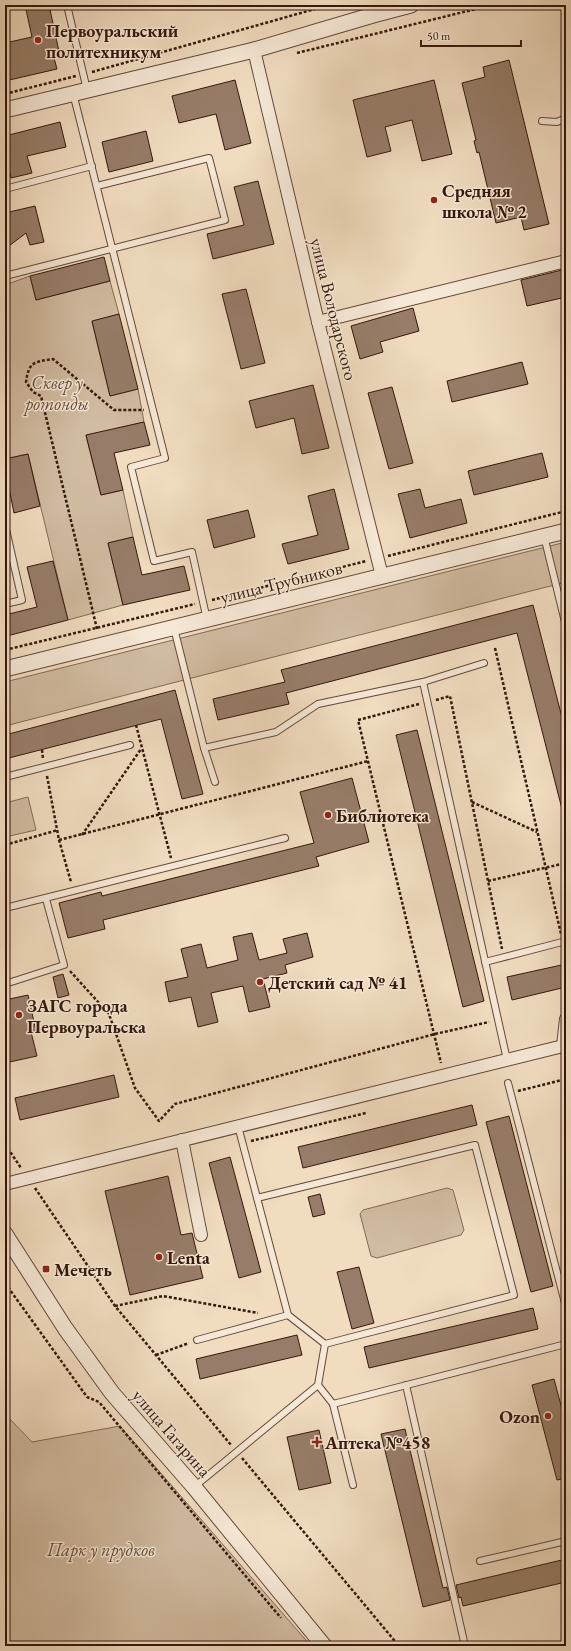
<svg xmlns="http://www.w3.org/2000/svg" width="571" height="1651" viewBox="0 0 571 1651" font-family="'EB Garamond',serif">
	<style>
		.green { fill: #d1bba1; stroke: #836956 }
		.building { fill: #977d69; stroke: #35170b }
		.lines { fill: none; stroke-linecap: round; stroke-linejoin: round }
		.service-casing { stroke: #644838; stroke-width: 8 }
		.minor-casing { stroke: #644838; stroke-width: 14 }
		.tertiary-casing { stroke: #644838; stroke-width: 17 }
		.path { stroke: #35170b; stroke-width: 2.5; stroke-dasharray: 3 2; stroke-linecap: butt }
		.service { stroke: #f6e8d6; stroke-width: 6 }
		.minor { stroke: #f6e8d6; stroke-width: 12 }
		.tertiary { stroke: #f6e8d6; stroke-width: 15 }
		.poi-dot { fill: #8f2418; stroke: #f6e8d6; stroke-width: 1.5 }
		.labels { text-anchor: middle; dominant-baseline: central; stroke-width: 3; stroke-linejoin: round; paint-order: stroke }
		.poi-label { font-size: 18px; font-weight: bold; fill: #35170b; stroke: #f6e8d6; text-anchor: start }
		.street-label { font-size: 18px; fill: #35170b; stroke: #f6e8d6 }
		.park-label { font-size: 18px; font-style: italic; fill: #644838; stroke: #f6e8d6 }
	</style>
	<rect width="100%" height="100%" fill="#f1dcc0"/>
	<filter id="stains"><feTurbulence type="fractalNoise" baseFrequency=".005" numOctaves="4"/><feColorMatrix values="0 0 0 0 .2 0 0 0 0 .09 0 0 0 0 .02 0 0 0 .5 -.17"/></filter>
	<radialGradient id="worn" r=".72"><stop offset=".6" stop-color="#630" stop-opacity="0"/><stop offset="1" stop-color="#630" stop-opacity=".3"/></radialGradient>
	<g class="green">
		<path d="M30,276L36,300L110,281L119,314L92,322L110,396L138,389L144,422L86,436L101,495L123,490L133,537L108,543L123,605L68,620L28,454L5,459V309L8,308L5,295V285Z"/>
		<path d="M566,542V582L5,726V682Z"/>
		<path d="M28,797L36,830L5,837V803Z"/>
		<path d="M447,1188L453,1190L464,1230L461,1235L377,1258L371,1256L360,1214L363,1210Z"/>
		<path d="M5,1414L32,1442L120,1426L311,1646H5Z"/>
	</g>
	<g class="building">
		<path d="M25,5H49L60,56L54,58L57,69L5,81V43L32,37Z"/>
		<path d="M509,60L549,224L524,230L521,217L496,223L479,152L477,153L474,141L476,140L462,83L485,77L483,67Z"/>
		<path d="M235,80L251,143L225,150L216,114L179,123L172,96Z"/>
		<path d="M434,80L452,154L422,161L412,120L385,127L391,151L367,157L353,100Z"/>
		<path d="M60,122L66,147L27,156L32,173L11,178L5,152V136Z"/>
		<path d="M146,131L153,161L109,172L102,142Z"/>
		<path d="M258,181L274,244L213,259L207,234L244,225L234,187Z"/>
		<path d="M35,206L44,242L30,245L26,233L5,249V213Z"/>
		<path d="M104,257L110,281L36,300L30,276Z"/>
		<path d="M566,269V297L527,306L521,280Z"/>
		<path d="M246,289L265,363L241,369L222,294Z"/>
		<path d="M413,308L419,331L380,342L383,352L360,359L351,326Z"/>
		<path d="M119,314L138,389L110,396L92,321Z"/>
		<path d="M522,362L528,384L452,402L447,381Z"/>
		<path d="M313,385L329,448L302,454L294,418L256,428L249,401Z"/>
		<path d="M392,387L413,463L389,469L368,393Z"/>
		<path d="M144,422L150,445L114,453L123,490L101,495L86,435Z"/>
		<path d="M542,453L548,477L474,495L468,471Z"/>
		<path d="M28,454L40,506L14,513L9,488H5V459Z"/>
		<path d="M334,489L349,549L288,564L282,544L318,535L308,496Z"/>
		<path d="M420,489L425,508L461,499L467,523L410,538L398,494Z"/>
		<path d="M248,510L255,537L214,548L207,520Z"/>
		<path d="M133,537L142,575L184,566L190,590L123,605L108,543Z"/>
		<path d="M53,561L68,620L7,636L5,615L37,607L27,567Z"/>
		<path d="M533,605L566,733V808L562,809L517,633L286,693L289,704L218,720L213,699L285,682L281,670Z"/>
		<path d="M175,690L203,794L182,799L161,719L5,759V735Z"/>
		<path d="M417,730L484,1001L463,1007L396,735Z"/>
		<path d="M352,778L369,842L316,857L319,866L103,920L105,929L68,938L59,903L101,892L102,896L314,843L300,792Z"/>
		<path d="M252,933L259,960L287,953L283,939L307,933L313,957L285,965L287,973L263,979L270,1007L249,1012L243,986L211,993L218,1022L198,1027L191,997L169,1002L165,982L188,977L181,949L201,944L207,968L238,960L233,937Z"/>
		<path d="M566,964V987L512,1000L507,977Z"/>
		<path d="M63,974L69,995L58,998L53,977Z"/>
		<path d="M28,995L36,1031L31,1032L37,1056L5,1063V1000Z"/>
		<path d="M114,1075L119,1097L20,1120L15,1098Z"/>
		<path d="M472,1105L477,1125L303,1168L298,1147Z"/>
		<path d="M509,1116L553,1286L531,1292L486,1122Z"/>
		<path d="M230,1157L261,1272L239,1278L209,1163Z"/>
		<path d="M168,1176L181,1235L192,1233L203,1278L130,1295L105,1191Z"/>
		<path d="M320,1194L325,1214L313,1217L308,1197Z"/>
		<path d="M359,1267L374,1323L352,1329L337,1272Z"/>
		<path d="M533,1308L538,1329L369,1368L364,1347Z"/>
		<path d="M297,1335L302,1355L200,1379L196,1359Z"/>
		<path d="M554,1379L563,1413H566V1478L557,1480L532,1385Z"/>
		<path d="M405,1429L443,1588L447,1587L450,1600L423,1607L381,1434Z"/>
		<path d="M319,1430L331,1483L299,1490L287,1437Z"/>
		<path d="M566,1559V1582L463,1606L461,1597L459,1598L456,1585Z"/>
	</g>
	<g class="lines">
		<g class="service-casing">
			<g id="service">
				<path d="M67,5L87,90"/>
				<path d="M73,93L165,458L131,467L154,561L192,552L207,620"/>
				<path d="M542,121L557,122L566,118"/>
				<path d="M5,189L92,166"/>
				<path d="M5,276L225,220L209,158L97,186"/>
				<path d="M5,525L22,600L5,604"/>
				<path d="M544,536L566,626"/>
				<path d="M174,628L204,748L215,782"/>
				<path d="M423,682L507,1060"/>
				<path d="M204,748L276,732L318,704L423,682L484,663"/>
				<path d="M5,777L130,745"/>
				<path d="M5,908L285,838"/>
				<path d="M485,962L566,941"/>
				<path d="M5,984L64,965L46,899"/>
				<path d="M508,1083L566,1307"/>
				<path d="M257,1198L475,1145L514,1295L325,1344L288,1315"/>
				<path d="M197,1340L288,1315L238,1126"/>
				<path d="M318,1385L333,1404L566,1344"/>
				<path d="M406,1385L465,1646"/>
				<path d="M333,1404L353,1485"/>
				<path d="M194,1487L318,1385L325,1344"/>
				<path d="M480,1561L566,1541"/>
			</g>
		</g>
		<g class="minor-casing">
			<g id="minor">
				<path d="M254,50L318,322L382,576"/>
				<path d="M318,322L566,261"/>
				<path d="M182,1140L201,1235"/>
				<path d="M5,1184L563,1046L566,1019"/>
			</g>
		</g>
		<g class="tertiary-casing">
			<g id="tertiary">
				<path d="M5,110L254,50L373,15L411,5"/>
				<path d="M5,669L566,531"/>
				<path d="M5,1234L65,1328L112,1393L194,1487L324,1646"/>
			</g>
		</g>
		<g class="path">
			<path d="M297,53L492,5"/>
			<path d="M92,72L329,5"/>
			<path d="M5,94L76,76"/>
			<path d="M388,556L566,511"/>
			<path d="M212,600L366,561"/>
			<path d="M97,629L41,396L33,392L26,382C29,362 33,362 53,359L114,410H144"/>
			<path d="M495,648L561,934"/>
			<path d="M5,650L195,604"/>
			<path d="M436,700L450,696L502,949"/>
			<path d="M419,704L358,720L441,1063"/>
			<path d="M136,725L171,858"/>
			<path d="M42,750L43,759"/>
			<path d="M47,776L59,840L71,882"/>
			<path d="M472,802L537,832"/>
			<path d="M82,835L141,749"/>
			<path d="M59,840L368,761"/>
			<path d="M5,845L58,830"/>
			<path d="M488,881L566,863"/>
			<path d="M70,971L109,1014L135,1088L159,1121L175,1104L435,1034L489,1022"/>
			<path d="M518,1091L566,1079"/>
			<path d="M251,1141L366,1113"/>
			<path d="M5,1144L21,1168"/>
			<path d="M35,1188L115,1306L231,1445"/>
			<path d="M5,1283L87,1397L99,1402L281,1618"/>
			<path d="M115,1306L163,1296L258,1313"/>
			<path d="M156,1355L189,1343"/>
			<path d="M242,1458L399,1646"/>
		</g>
		<use href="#service" class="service"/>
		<use href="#minor" class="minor"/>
		<use href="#tertiary" class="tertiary"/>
	</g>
	<g class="poi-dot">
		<circle cx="38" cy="40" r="4"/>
		<circle cx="434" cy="200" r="4"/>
		<circle cx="328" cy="815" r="4"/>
		<circle cx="260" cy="982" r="4"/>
		<circle cx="19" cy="1015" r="4"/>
		<circle cx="159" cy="1257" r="4"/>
		<rect x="42" y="1265" width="8" height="8" rx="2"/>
		<circle cx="548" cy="1416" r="4"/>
		<path d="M315 1436h4v4h4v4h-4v4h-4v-4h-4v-4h4z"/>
	</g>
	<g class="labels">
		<g class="poi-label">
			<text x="46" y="30">Первоуральский<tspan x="46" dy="21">политехникум</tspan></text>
			<text x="442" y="190">Средняя<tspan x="442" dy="21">школа № 2</tspan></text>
			<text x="336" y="815">Библиотека</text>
			<text x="268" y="982">Детский сад № 41</text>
			<text x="27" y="1005">ЗАГС города<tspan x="27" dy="21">Первоуральска</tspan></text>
			<text x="167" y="1257">Lenta</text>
			<text x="54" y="1269">Мечеть</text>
			<text x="540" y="1416" text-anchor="end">Ozon</text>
			<text x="325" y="1442">Аптека №458</text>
		</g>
		<g class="street-label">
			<text transform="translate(334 309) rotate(76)">улица Володарского</text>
			<text transform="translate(281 582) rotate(-14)">улица Трубников</text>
			<text transform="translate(172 1433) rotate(49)">улица Гагарина</text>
		</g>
		<g class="park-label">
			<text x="57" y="382">Сквер у<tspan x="57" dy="21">ротонды</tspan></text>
			<text x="101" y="1549">Парк у прудков</text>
		</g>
	</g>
	<rect width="571" height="1651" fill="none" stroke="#f1dcc0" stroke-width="20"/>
	<rect x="6" y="6" width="559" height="1639" fill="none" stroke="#35170b" stroke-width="2"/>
	<rect x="10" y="10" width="551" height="1631" fill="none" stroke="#35170b"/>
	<path d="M421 40v6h100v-6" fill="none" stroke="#35170b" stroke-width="2"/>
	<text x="427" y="40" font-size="12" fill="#35170b" stroke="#f6e8d6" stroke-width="3" paint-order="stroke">50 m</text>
	<rect width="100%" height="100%" filter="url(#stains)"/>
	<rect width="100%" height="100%" fill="url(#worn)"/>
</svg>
